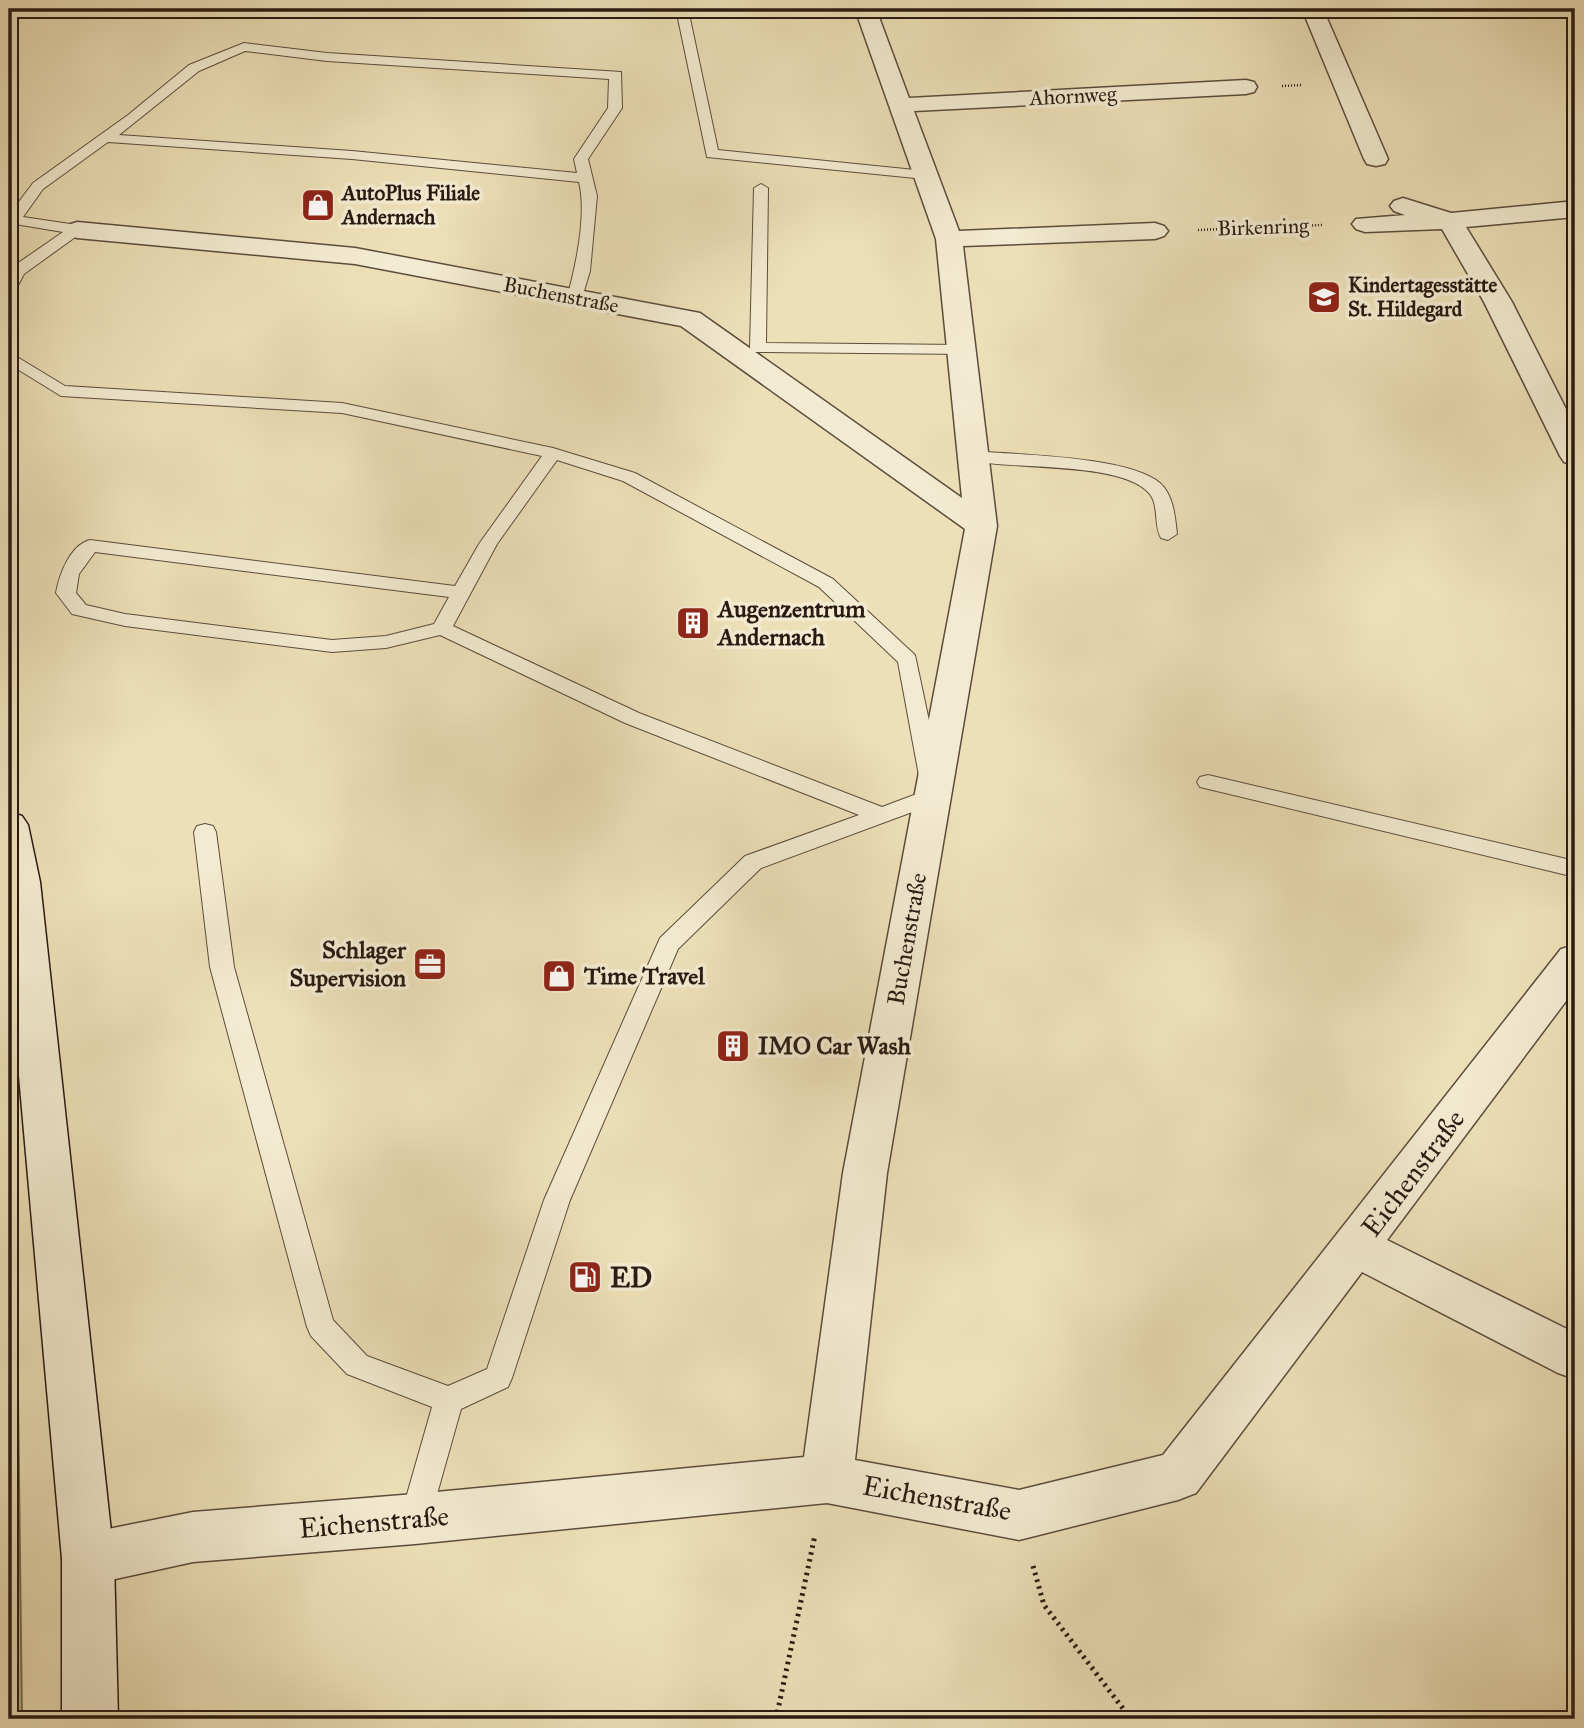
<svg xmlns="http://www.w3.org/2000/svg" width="1584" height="1728" viewBox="0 0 1584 1728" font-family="'IM FELL Great Primer',serif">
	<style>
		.green { fill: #bcc18c; stroke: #736e50; stroke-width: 2 }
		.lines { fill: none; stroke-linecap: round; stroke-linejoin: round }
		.service-casing { stroke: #5b4c3c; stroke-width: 2 }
		.minor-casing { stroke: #5b4c3c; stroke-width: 3 }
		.secondary-casing { stroke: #2a1a13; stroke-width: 3 }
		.path-far1 { stroke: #2a1a13; stroke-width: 2.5; stroke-dasharray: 1 2; stroke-linecap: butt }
		.path { stroke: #2a1a13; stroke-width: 5; stroke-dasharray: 2.5 4.5; stroke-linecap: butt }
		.service { fill: #f3ebd1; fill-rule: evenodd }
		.minor { fill: #f3ebd1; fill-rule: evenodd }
		.secondary { fill: #f3ebd1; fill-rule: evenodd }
		.labels { text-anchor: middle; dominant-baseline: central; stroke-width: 7; stroke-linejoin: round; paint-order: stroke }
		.far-street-label { font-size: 21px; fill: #2a1a13; stroke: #f3ebd1 }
		.far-poi-label { font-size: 21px; font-weight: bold; fill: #2a1a13; stroke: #f3ebd1; text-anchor: start }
		.poi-label { font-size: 24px; font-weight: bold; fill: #2a1a13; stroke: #f3ebd1; text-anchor: start }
		.street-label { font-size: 24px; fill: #2a1a13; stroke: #f3ebd1 }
		.near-street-label { font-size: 28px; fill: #2a1a13; stroke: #f3ebd1 }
		.near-poi-label { font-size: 28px; font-weight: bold; fill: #2a1a13; stroke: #f3ebd1; text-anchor: start }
	</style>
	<rect width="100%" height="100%" fill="#ede0b8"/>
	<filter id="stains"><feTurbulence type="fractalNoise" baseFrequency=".00286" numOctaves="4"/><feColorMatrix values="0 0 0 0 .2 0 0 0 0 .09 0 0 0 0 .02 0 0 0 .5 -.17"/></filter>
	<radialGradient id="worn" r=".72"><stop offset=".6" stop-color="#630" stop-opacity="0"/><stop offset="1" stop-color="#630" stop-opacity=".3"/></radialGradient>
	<path class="green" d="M9,1283L18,1398L22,1719H9Z"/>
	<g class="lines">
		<g class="service-casing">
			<g id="service">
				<path d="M29,9L27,12L9,18V10Z"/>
				<path d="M676,9H688L718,150L925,171L932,175L925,179L707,157Z"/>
				<path d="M244,43L327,53L621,72L622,108L588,159L597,196L590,271L581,301L575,303L567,298C576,265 587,215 579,182L352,159L108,142L43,189L23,217L77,225L85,230L24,274L15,291L9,293V272L11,268L63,232L9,223V215L33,183L128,115L189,65ZM245,51L327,61L609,79L608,108L574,159L577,173L352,151L119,135L199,71Z"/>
				<path d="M761,184L768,188L766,343L962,345L968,346L970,350L968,354L752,352L750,348L754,188Z"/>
				<path d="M9,352L65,386L342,403L553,448L635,473L833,579L915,655L945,796L942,801L761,868L678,949L570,1200L512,1378L508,1387L461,1409L430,1519L426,1529L415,1534L404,1529L400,1519L432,1407L347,1374L311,1336L307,1327L210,967L194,832L197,826L205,824L213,826L216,832L234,967L333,1320L367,1356L448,1386L487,1369L544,1200L660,938L745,856L859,815L625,723L440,635L386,648L332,652L125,626L72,614L56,593C59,575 70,545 90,540L455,586L479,544L542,456L342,413L61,396L9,364ZM557,460L623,481L819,587L898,662L922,792L882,807L639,713L453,626L497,544ZM95,552L449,597L434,624L386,636L332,640L125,614L86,605L76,593L79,574Z"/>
				<path d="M973,451C1017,455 1128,456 1160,483C1174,496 1175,517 1177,534L1168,540L1161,538C1153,525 1160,504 1148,492C1118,461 1010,470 967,460L964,456Z"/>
				<path d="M1208,775L1575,861V877L1200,787L1197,782L1200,777Z"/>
			</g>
		</g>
		<g class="minor-casing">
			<g id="minor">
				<path d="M855,9H876L909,98L1246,80L1254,82L1257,87L1254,92L1246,94L914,111L959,231L1155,223L1164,226L1168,231L1164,236L1155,239L963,246L997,526L887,1173L855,1460L1019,1490L1163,1455L1561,949L1575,945V989L1387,1240L1575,1333V1379L1558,1373L1362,1272L1196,1493L1178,1500L1019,1540L827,1503L415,1544L193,1562L88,1585L69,1577L62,1559L69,1541L88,1533L193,1512L415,1494L804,1457L843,1173L965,529L681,326L355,264L77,238L68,235L64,230L68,225L77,222L355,248L700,313L962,498L936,239Z"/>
				<path d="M1302,9H1323L1388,159L1385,164L1376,166L1367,164L1364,159Z"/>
				<path d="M1403,198L1451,213L1575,201V217L1466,227L1512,302L1575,427V465L1564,462L1560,456L1484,302L1442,229L1365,232L1356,229L1352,224L1356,219L1405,215L1394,211L1390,206L1394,201Z"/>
			</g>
		</g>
		<g class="secondary-casing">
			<path id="secondary" d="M9,812L22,816L28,825L40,882L114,1559L118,1719H62V1559L9,963Z"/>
		</g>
		<g class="path-far1">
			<path d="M1282,86L1301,85"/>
			<path d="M1198,230L1322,225"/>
		</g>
		<g class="path">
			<path d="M1033,1566L1044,1605L1131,1719"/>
			<path d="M776,1719L815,1535"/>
		</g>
		<use href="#service" class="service"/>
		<use href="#minor" class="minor"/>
		<use href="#secondary" class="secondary"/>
	</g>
	<defs>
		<g id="shop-square" transform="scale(1.75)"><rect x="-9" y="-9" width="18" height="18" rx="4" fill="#8f2418" stroke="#f3ebd1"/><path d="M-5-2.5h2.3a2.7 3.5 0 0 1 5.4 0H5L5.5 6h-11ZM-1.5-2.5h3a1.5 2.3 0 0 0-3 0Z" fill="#fff"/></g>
		<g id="school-square" transform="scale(1.75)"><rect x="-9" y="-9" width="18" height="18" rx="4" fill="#8f2418" stroke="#f3ebd1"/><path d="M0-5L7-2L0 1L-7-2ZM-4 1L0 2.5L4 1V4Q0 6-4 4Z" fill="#fff"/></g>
		<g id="building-square" transform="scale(1.75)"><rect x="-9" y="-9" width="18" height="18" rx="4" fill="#8f2418" stroke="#f3ebd1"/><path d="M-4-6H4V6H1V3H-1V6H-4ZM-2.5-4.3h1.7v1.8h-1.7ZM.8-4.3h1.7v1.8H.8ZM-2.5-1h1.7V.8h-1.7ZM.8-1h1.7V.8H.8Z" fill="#fff"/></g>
		<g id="office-square" transform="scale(1.75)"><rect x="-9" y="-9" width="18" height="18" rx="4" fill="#8f2418" stroke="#f3ebd1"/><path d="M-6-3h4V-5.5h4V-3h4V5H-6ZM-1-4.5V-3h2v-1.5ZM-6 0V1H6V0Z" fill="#fff"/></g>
		<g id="fuel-square" transform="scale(1.75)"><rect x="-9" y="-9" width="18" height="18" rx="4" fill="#8f2418" stroke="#f3ebd1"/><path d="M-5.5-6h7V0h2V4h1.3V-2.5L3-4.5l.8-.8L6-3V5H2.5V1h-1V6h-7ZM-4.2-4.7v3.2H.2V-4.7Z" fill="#fff"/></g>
	</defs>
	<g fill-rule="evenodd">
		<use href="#shop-square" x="318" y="205"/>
		<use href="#school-square" x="1324" y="297"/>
		<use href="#building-square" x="693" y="623"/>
		<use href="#office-square" x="430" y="964"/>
		<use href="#shop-square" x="559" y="976"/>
		<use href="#building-square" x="733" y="1046"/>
		<use href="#fuel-square" x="585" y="1277"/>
	</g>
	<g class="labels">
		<g class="far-street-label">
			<text transform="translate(1073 96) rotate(-3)">Ahornweg</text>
			<text transform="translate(1263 227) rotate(-2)">Birkenring</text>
			<text transform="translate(561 295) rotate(11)">Buchenstraße</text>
		</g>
		<g class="far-poi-label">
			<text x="342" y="193">AutoPlus Filiale<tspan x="342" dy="24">Andernach</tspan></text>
			<text x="1348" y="285">Kindertagesstätte<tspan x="1348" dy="24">St. Hildegard</tspan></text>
		</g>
		<g class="poi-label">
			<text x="718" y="609">Augenzentrum<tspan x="718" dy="28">Andernach</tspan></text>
			<text x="406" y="950" text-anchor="end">Schlager<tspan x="406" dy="28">Supervision</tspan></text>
			<text x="584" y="976">Time Travel</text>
			<text x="758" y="1046">IMO Car Wash</text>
		</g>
		<g class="street-label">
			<text transform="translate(907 939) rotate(-80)">Buchenstraße</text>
		</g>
		<g class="near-street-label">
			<text transform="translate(1413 1173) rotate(-53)">Eichenstraße</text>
			<text transform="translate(937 1498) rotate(10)">Eichenstraße</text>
			<text transform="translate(374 1522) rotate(-5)">Eichenstraße</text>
		</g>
		<g class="near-poi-label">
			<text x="610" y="1277">ED</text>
		</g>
	</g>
	<rect width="1584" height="1728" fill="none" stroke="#ede0b8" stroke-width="35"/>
	<rect x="10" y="10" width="1563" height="1707" fill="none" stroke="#2a1a13" stroke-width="3.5"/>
	<rect x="18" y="18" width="1549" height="1693" fill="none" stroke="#2a1a13" stroke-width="2"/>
	<rect width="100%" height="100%" filter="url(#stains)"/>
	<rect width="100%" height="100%" fill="url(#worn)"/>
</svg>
